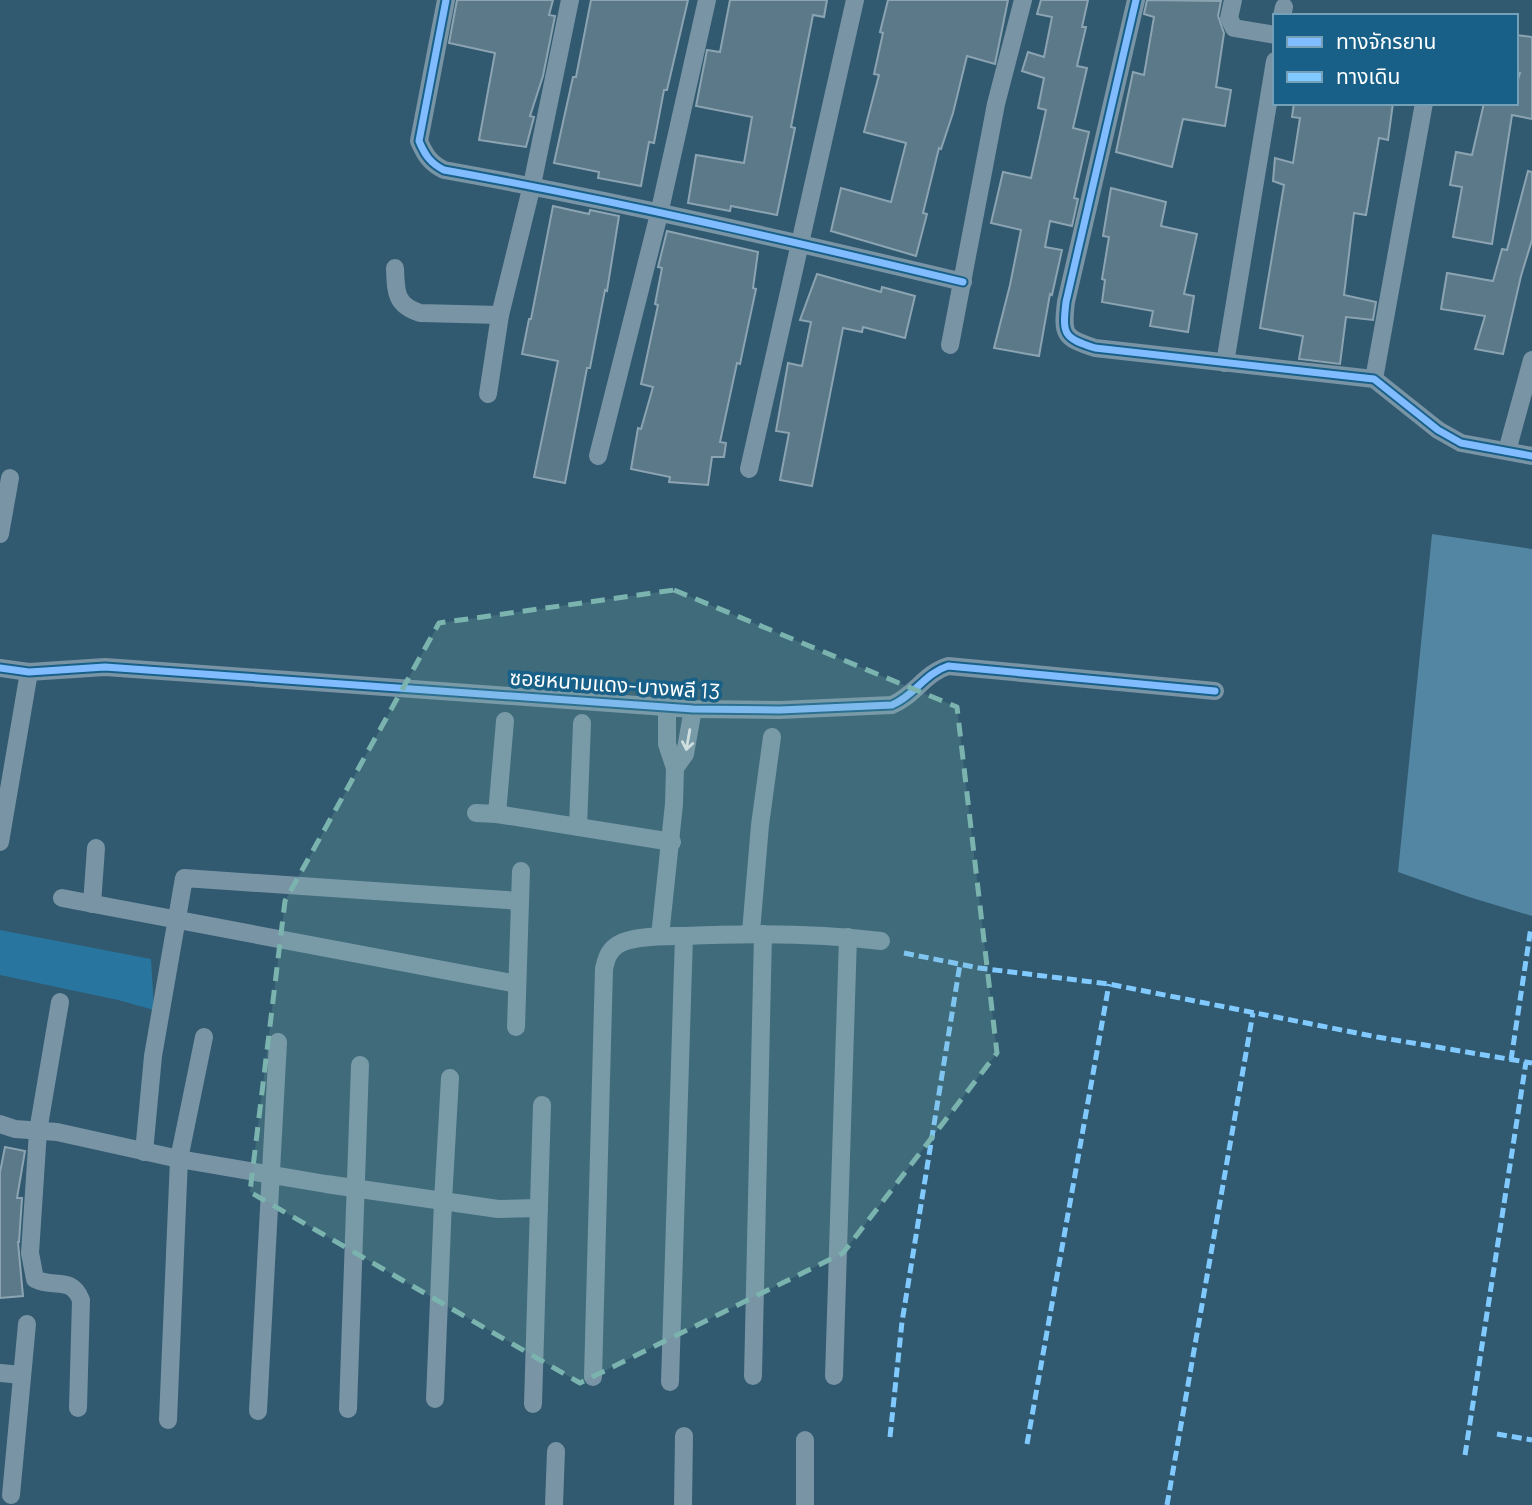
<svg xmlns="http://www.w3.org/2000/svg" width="1532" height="1505" viewBox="0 0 1532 1505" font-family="Manrope,'Noto Sans Thai',sans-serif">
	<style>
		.green { fill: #28769f }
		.water { fill: #5386a2 }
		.building { fill: #5b7989; stroke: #8ca4b2; stroke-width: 2 }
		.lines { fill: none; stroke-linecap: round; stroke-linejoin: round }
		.street { stroke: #7894a5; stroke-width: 18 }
		.quiet { stroke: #80caff; stroke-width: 5; stroke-dasharray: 10 5; stroke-linecap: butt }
		.cycleway-casing { stroke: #186088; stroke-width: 11 }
		.cycleway { stroke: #80bcff; stroke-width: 7 }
		.oneway { stroke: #e4eaed }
		.marked { fill: #7bb4af; fill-opacity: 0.2; stroke: #7bb4af; stroke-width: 5; stroke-dasharray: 14 9; stroke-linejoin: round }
		.labels { text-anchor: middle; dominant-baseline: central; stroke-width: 7; stroke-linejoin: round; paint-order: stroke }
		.street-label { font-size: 21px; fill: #fff; stroke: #186088 }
	</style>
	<rect width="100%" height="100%" fill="#31596f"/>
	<path class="green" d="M0,930L151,959L154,1010L118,1000L0,975Z"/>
	<path class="water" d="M1432,534L1532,549V916L1469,897L1398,872Z"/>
	<g class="building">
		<path d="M457,0H553L549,15L555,16L543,76L530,116L534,117L526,147L479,140L495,53L449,43Z"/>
		<path d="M591,0H688L667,90H664L654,143L649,142L641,186L598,178L599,172L554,163L573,77H576Z"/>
		<path d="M730,0H827L824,17L813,15L791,127L795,128L777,215L731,206L730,211L688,203L696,155L744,163L752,117L696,106L707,50L720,52Z"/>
		<path d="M888,0H1008L995,64L967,56L953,113L941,149L939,148L923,213L927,214L916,256L831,231L841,188L891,202L906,143L864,132L879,75L874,74L883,33L880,32Z"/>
		<path d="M1041,0H1088L1082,27H1086L1077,66L1087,68L1073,128L1089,132L1074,198L1078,199L1072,226L1050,221L1045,247L1062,250L1052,295L1050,294L1039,356L994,348L1010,285L1021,230L991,223L1003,172L1031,178L1046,110L1038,108L1044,78L1022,71L1028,52L1044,57L1052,17L1037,14Z"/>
		<path d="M1147,0L1221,1L1218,16L1224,33L1216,87L1231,90L1225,126L1183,119L1172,167L1116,152L1133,72L1144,75L1154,17L1144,14Z"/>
		<path d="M1516,35L1532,37V119L1512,115L1492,244L1453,237L1462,187L1450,185L1456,152L1472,155L1484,103H1516V86L1520,73L1516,72Z"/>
		<path d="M1294,103H1393L1388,140L1379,138L1366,215L1354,213L1344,295L1376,302L1373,320L1346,317L1340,364L1299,359L1303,336L1260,328L1284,185L1273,181L1275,158L1293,163L1300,118L1292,117Z"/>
		<path d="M1528,171L1532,172V240L1521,276L1503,354L1475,349L1485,316L1441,309L1447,273L1493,281L1502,249L1507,250Z"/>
		<path d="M1111,188L1166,202L1161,226L1197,234L1184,294L1194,296L1188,332L1150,326L1153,311L1102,302L1105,280L1102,279L1109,237L1103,236Z"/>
		<path d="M553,206L589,214L590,210L619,216L607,291L605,290L590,368H587L565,483L534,477L558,361L522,354L529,319H531Z"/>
		<path d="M667,231L758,252L753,288L756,289L740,364L737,363L720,442L726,443L724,457H712L708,485L669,482L670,477L631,469L638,428L641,429L653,387L641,384L658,305L655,304L662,268L658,267Z"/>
		<path d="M817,274L881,292L882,287L915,296L905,338L863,327L862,332L843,328L812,486L780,480L789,433L776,431L788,363L802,366L811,322L800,320Z"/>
		<path d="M5,1147L25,1151L17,1198H22L19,1242H18L23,1296L0,1298V1172Z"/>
	</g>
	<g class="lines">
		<g class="street">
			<path d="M446,0L419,141C425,155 430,163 444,170C618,201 791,241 963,282"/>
			<path d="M1136,0L1066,302C1062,335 1064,338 1095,348L1374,379L1438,430L1461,443L1532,456"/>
			<path d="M1233,0L1229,18L1234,28L1275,35"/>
			<path d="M1282,16L1284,7"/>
			<path d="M395,268C396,292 395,305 420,313L500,315"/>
			<path d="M950,345L996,104L1023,0"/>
			<path d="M1225,363L1275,61"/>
			<path d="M1374,379L1424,103"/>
			<path d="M488,394L500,315L532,185L570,0"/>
			<path d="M1507,451L1532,360"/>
			<path d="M598,456L659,214L707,0"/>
			<path d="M749,469L855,0"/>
			<path d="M0,534L10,478"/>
			<path d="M0,668L29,672L105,667L693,709L780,710L892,705C914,696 925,673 948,666L1215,691"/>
			<path d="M675,768L685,754L693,709"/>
			<path d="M476,813L497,814L672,842"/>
			<path d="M497,814L505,721"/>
			<path d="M578,827L582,723"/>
			<path d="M0,842L29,672"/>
			<path d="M62,898L517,984"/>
			<path d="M92,904L96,848"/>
			<path d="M751,932L760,825L772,737"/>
			<path d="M660,936L674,804L675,768L667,744V709"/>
			<path d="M60,1002L38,1131L30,1253L35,1279C54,1289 71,1275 81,1300L78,1408"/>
			<path d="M516,1027L521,871"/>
			<path d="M0,1124L15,1129L57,1132L179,1159L326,1184L498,1209L539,1208"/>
			<path d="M144,1152L153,1056L184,878L520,901"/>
			<path d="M0,1373L22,1375"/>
			<path d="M753,1376L763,934"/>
			<path d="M834,1376L848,937"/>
			<path d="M593,1377L604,969C606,960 608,952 616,946C630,935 667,936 685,936C750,933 815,933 881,941"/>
			<path d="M670,1382L684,936"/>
			<path d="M435,1399L443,1201L450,1078"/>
			<path d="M533,1404L542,1105"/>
			<path d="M348,1409L360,1065"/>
			<path d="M258,1411L278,1042"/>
			<path d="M168,1420L179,1159L204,1037"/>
			<path d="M11,1495L27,1324"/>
			<path d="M554,1505L556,1451"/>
			<path d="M683,1505L684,1436"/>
			<path d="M805,1505V1440"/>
		</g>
		<g class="quiet">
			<path d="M904,953L979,968L1109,984L1377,1037L1532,1063"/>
			<path d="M1511,1060L1531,927"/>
			<path d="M1497,1434L1532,1440"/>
			<path d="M890,1437L902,1322L960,964"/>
			<path d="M1027,1444L1109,984"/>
			<path d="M1465,1455L1526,1062"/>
			<path d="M1167,1505L1253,1013"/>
		</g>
		<g class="cycleway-casing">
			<g id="cycleway">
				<path d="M446,0L419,141C425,155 430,163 444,170C618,201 791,241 963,282"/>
				<path d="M1136,0L1066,302C1062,335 1064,338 1095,348L1374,379L1438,430L1461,443L1532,456"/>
				<path d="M0,668L29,672L105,667L693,709L780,710L892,705C914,696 925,673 948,666L1215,691"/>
			</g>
		</g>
		<use href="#cycleway" class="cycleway"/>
	</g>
	<defs><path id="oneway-shaft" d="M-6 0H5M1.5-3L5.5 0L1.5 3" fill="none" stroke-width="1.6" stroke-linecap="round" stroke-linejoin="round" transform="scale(1.75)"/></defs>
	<use class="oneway" href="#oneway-shaft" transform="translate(688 740) rotate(100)"/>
	<path class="marked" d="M674,590L957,707L997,1053L843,1253L580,1383L250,1192L285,901L439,623Z"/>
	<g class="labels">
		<g class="street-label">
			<text transform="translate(615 684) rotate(4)">ซอยหนามแดง-บางพลี 13</text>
		</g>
	</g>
	<rect x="1273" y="14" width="245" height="91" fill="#186088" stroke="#74a0b8" stroke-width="2"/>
	<rect x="1287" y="37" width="35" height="10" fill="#80bcff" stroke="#74a0b8" stroke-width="2"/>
	<text x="1336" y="49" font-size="21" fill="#ffffff">ทางจักรยาน</text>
	<rect x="1287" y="72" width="35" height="10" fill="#80caff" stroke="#74a0b8" stroke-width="2"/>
	<text x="1336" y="84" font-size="21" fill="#ffffff">ทางเดิน</text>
</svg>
